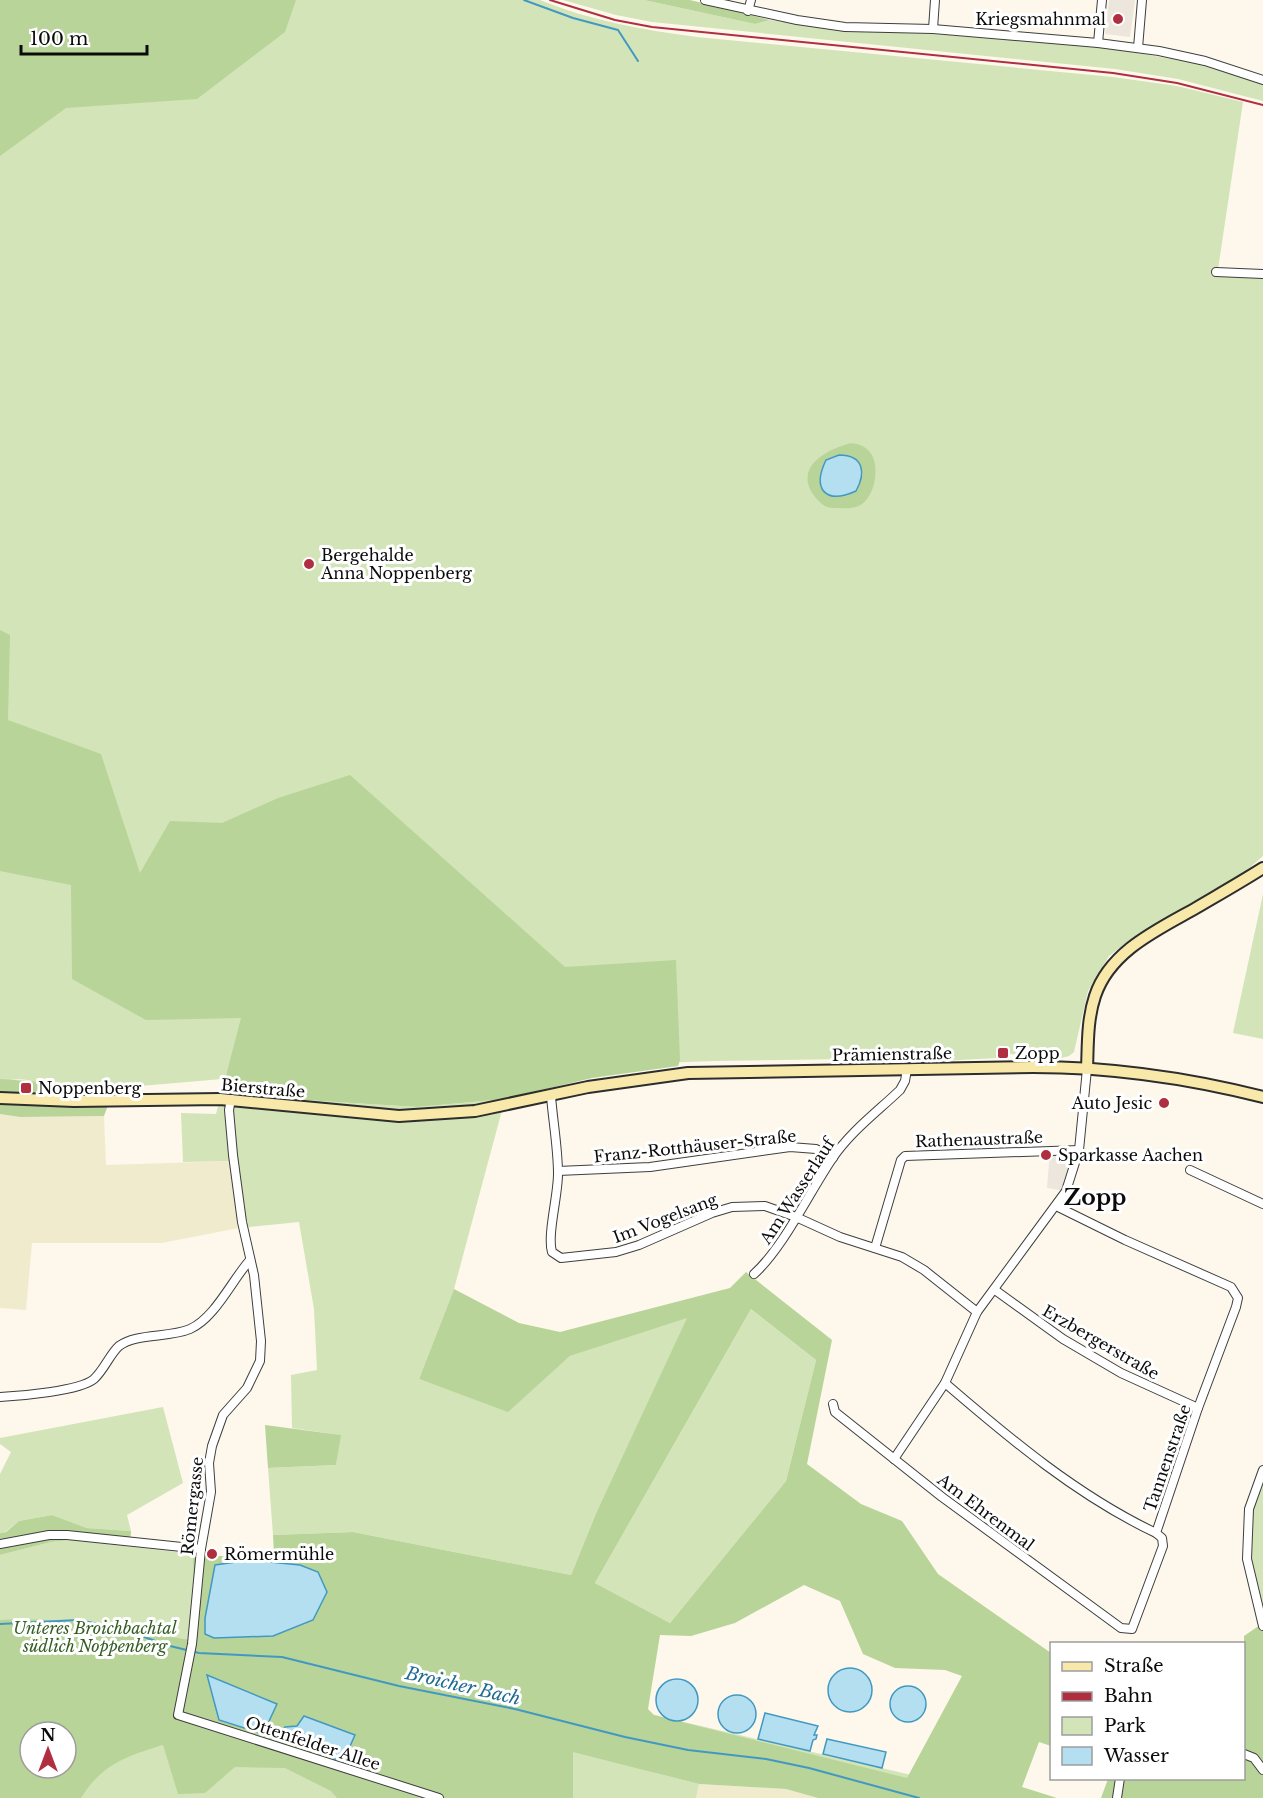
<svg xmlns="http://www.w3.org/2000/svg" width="1263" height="1798" viewBox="0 0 1263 1798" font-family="'Libre Baskerville',serif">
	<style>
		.farmland { fill: #f1ebcd }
		.green { fill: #d3e4b8; fill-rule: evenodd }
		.forest { fill: #b8d499; fill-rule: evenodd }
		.plaza { fill: #ece6dc }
		.water { fill: #b4dff1; stroke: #4199c2; stroke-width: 1.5 }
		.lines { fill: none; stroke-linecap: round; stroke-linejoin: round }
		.stream { stroke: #4199c2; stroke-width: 2 }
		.street-casing { stroke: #3e3e3e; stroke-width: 10 }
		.secondary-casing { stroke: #2d2d2d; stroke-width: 14 }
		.street { stroke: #fff; stroke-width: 8 }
		.secondary { stroke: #f8e9ab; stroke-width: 10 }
		.rail { stroke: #af2f40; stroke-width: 2 }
		.poi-dot { fill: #af2f40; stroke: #fff; stroke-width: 2 }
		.labels { text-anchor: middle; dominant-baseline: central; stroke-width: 6; stroke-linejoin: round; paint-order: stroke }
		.poi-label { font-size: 16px; fill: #0b0b0b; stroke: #fff; text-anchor: start }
		.street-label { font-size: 16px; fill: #0b0b0b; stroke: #fff }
		.park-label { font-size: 16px; font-style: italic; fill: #335d22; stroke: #fff }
		.water-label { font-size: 18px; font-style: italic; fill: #1f6a92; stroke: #fff }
		.district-label { font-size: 22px; font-weight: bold; fill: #0b0b0b; stroke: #fff }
	</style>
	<rect width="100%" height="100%" fill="#fdf8eb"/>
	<g class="farmland">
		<path d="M0,1114L20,1117L104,1116L106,1165L230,1161L239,1228L162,1243H32L26,1310L0,1308Z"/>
		<path d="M699,1784L786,1789L818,1798H696Z"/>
	</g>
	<g class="green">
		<path d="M0,0H540C591,21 644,30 697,37L1113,77L1177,86L1243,102L1217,276L1263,278V856L1246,871L1225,885L1130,940L1109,956L1088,991L1074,1052L1069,1056L1057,1059L1011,1054L998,1058L920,1062L919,1058L716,1061L234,1078L140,1086L139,1083C112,1084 83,1087 55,1085C31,1083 27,1075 0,1082Z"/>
		<path d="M563,0H644L755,24L770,20L849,31L921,33L1097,46L1195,63L1263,84V101L1178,79L1115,69L652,22L616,15Z"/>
		<path d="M1263,894V1039L1233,1033Z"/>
		<path d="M222,1091L304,1100L417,1107L505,1099L454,1289L419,1379L508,1411L570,1356L688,1317L597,1511L571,1575L353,1532L273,1535L268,1468L336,1465L340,1435L292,1428L291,1375L317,1370L314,1309L299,1222L239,1228L230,1161L183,1162L181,1113L216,1114Z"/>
		<path d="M751,1309L816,1360L786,1481L670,1623L595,1583Z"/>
		<path d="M163,1407L183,1483L127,1515L131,1531L87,1528L52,1515L19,1521L5,1532L0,1533V1474L11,1452L0,1444V1438Z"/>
		<path d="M1263,1481V1610L1251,1560L1253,1509Z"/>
		<path d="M71,1540L187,1553L193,1557L195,1566L196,1641L277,1704L534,1687L1010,1798L812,1788L656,1773L699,1784L696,1798H573L572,1755L558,1798H0V1555L51,1542ZM30,1732H66V1768H30Z"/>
	</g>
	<g class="forest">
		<path d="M0,0H296L285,32L197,99L66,108L0,156Z"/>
		<path d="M644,0H690L770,20L755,24Z"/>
		<path d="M851,443C857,444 863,445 868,450C881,462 876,494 862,504C857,508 847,509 840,508C836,508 830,508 827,507C819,503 815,497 811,491C797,464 829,449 851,443Z"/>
		<path d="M0,630L10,635L8,720L101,754L140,873L170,821L222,823L278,798L350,775L565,967L676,960L680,1060L678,1066L592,1078L505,1099L417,1107L304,1100L222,1091L241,1018L146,1020L72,979L71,885L0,871Z"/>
		<path d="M0,1079L72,1084H116L104,1116L20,1117L0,1114Z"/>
		<path d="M746,1272L832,1340L807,1464L861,1504L902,1521L938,1574L1051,1653V1746L1039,1742L1022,1787L1057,1798H818L786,1789L699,1784L573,1752V1798H337L331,1791L285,1768L235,1767L205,1793L178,1794L163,1745C127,1756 102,1764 81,1798H0V1620C65,1616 132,1631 196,1641L193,1557L274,1554L273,1535L353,1532L571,1575L597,1511L687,1318L570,1356L508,1412L419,1379L454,1289L519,1323L560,1332L730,1288ZM751,1309L816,1360L786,1481L670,1623L595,1583ZM804,1585L840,1601L863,1654L895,1668L945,1670L962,1676L907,1778L654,1715L648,1709L660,1635L691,1636L735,1623ZM297,1726L343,1762L277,1736L285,1727ZM30,1732H66V1768H30Z"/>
		<path d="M265,1425L341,1435L336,1465L268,1468Z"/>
		<path d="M52,1515L87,1528L131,1531L130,1546L71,1540L51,1542L0,1555V1533L6,1532L19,1521Z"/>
		<path d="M1263,1623V1798H1101L1108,1779L1244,1778V1636Z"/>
	</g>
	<g class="plaza">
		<path d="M1109,0H1135L1130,37L1105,34Z"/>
		<path d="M1050,1150H1079L1066,1191L1047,1188Z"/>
	</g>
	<g class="water">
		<path d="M839,455C864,455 866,473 856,491C825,505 812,489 826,460Z"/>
		<path d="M250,1560L300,1565L318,1572L327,1592L313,1620L273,1636L214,1638L205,1634V1618L215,1565Z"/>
		<circle cx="850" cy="1690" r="22"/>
		<path d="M207,1675L277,1704L263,1734L219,1720Z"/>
		<circle cx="677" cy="1700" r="21"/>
		<circle cx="908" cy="1704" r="18"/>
		<circle cx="737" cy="1714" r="19"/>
		<path d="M765,1713L818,1726L814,1735H817L816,1739L813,1740L810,1751L758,1739Z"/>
		<path d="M304,1716L355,1735L343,1762L277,1736L285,1727L297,1726Z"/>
		<path d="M827,1739L886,1752L882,1768L823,1754Z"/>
	</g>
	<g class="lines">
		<g class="stream">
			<path d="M524,0L573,18L618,30L638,61"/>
			<path d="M0,1624L78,1620L120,1628L166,1645L199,1653L282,1657L399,1686L515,1709L625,1737L688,1750L766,1759L809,1768L919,1798"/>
		</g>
		<g class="street-casing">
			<g id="street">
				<path d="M705,0L797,20L845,27L933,29L1098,43L1159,51L1205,61L1263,80"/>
				<path d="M748,11L751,0"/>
				<path d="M933,29L935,0"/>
				<path d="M1098,43L1102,0"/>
				<path d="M1138,48L1142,0"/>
				<path d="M1216,272L1263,274"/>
				<path d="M551,1096C553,1122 558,1148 558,1174C558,1196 547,1235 552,1252L561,1258L616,1252L639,1245L712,1213L732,1207L765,1206L796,1217L840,1237L902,1257L924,1270L977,1312"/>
				<path d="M231,1099L229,1110L233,1155L242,1222L254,1275L261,1341L260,1361L247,1388L223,1415L212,1446L209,1463L211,1492L201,1549L192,1644L178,1715L439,1798"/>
				<path d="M1190,1170L1263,1204"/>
				<path d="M558,1171L650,1167L790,1147L816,1149L833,1158"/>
				<path d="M875,1248L901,1160L905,1156L1079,1150"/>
				<path d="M754,1274C783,1248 809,1193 832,1159C850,1132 877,1112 900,1090L905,1081L907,1069"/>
				<path d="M995,1290L1063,1339L1121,1373L1198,1408"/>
				<path d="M945,1383C1010,1439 1078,1496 1156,1533"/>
				<path d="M0,1397C20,1396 80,1391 94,1379C104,1370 110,1354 119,1346C136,1333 169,1338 190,1329C215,1318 232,1280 250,1260"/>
				<path d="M833,1404L835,1412L942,1497L1121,1628L1132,1629L1163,1546L1162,1538L1156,1533L1198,1408L1236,1307L1238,1298L1231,1287L1125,1240L1056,1206"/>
				<path d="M894,1459L945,1383L977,1312L1066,1191L1079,1150L1087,1069"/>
				<path d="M1263,1470L1249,1509L1247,1559L1263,1626"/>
				<path d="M0,1544L49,1535H67L201,1549"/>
				<path d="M1244,1754L1254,1758L1263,1770"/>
				<path d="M1117,1798L1120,1778"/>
			</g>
		</g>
		<g class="secondary-casing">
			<g id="secondary">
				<path d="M1087,1069C1088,1045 1087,1020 1095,996C1110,951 1157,930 1196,908C1218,895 1241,882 1263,868"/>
				<path d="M0,1098L74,1101L220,1099L399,1116L475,1111L588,1087L688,1073L1033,1067C1110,1067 1188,1078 1263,1097"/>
			</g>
		</g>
		<use href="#street" class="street"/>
		<use href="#secondary" class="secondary"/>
		<path class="rail" d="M550,0L615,20L652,27L1113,73L1177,83L1263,105"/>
	</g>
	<g class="poi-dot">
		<circle cx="1118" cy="19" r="6"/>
		<circle cx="309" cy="564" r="6"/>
		<rect x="997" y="1047" width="12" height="12" rx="3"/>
		<rect x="20" y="1082" width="12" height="12" rx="3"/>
		<circle cx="1164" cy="1103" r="6"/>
		<circle cx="1046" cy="1155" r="6"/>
		<circle cx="212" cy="1554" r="6"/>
	</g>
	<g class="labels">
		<g class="poi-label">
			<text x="1106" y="19" text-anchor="end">Kriegsmahnmal</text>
			<text x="321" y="555">Bergehalde<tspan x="321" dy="18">Anna Noppenberg</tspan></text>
			<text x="1015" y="1053">Zopp</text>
			<text x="38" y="1088">Noppenberg</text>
			<text x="1152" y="1103" text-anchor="end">Auto Jesic</text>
			<text x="1058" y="1155">Sparkasse Aachen</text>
			<text x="224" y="1554">Römermühle</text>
		</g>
		<g class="street-label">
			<text transform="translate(892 1054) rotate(-1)">Prämienstraße</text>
			<text transform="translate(263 1088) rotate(5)">Bierstraße</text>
			<text transform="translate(979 1139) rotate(-2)">Rathenaustraße</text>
			<text transform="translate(695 1146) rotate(-6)">Franz-Rotthäuser-Straße</text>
			<text transform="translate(797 1191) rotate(-57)">Am Wasserlauf</text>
			<text transform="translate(665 1218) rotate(-21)">Im Vogelsang</text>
			<text transform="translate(1101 1342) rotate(30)">Erzbergerstraße</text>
			<text transform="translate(1167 1458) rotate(-71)">Tannenstraße</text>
			<text transform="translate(192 1506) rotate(-84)">Römergasse</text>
			<text transform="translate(986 1512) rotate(37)">Am Ehrenmal</text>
			<text transform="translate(313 1743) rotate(18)">Ottenfelder Allee</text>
		</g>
		<g class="park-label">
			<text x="95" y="1628">Unteres Broichbachtal<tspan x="95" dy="18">südlich Noppenberg</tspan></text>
		</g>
		<g class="water-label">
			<text transform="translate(463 1686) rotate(13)">Broicher Bach</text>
		</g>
		<g class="district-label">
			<text x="1095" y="1197">Zopp</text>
		</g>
	</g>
	<rect x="1050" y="1642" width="195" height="138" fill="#ffffff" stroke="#9d9d9d" stroke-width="1.5"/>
	<rect x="1062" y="1662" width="30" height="9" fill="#f8e9ab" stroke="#9d9d9d" stroke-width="1.5"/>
	<text x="1104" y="1672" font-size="18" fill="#0b0b0b">Straße</text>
	<rect x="1062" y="1692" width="30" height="9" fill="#af2f40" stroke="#9d9d9d" stroke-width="1.5"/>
	<text x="1104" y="1702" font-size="18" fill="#0b0b0b">Bahn</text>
	<rect x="1062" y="1717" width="30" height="18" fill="#d3e4b8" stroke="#9d9d9d" stroke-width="1.5"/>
	<text x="1104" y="1732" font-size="18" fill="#0b0b0b">Park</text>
	<rect x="1062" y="1747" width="30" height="18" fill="#b4dff1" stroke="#9d9d9d" stroke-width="1.5"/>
	<text x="1104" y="1762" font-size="18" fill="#0b0b0b">Wasser</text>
	<g transform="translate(48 1750)"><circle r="28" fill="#ffffff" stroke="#9d9d9d" stroke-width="1.5"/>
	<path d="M0-4.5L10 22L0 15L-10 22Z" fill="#af2f40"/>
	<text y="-9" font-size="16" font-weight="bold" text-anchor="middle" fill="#0b0b0b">N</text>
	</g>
	<path d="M21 45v9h126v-9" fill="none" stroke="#0b0b0b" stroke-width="3"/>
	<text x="30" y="45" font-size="18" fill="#0b0b0b" stroke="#ffffff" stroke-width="4.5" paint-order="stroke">100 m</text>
</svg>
